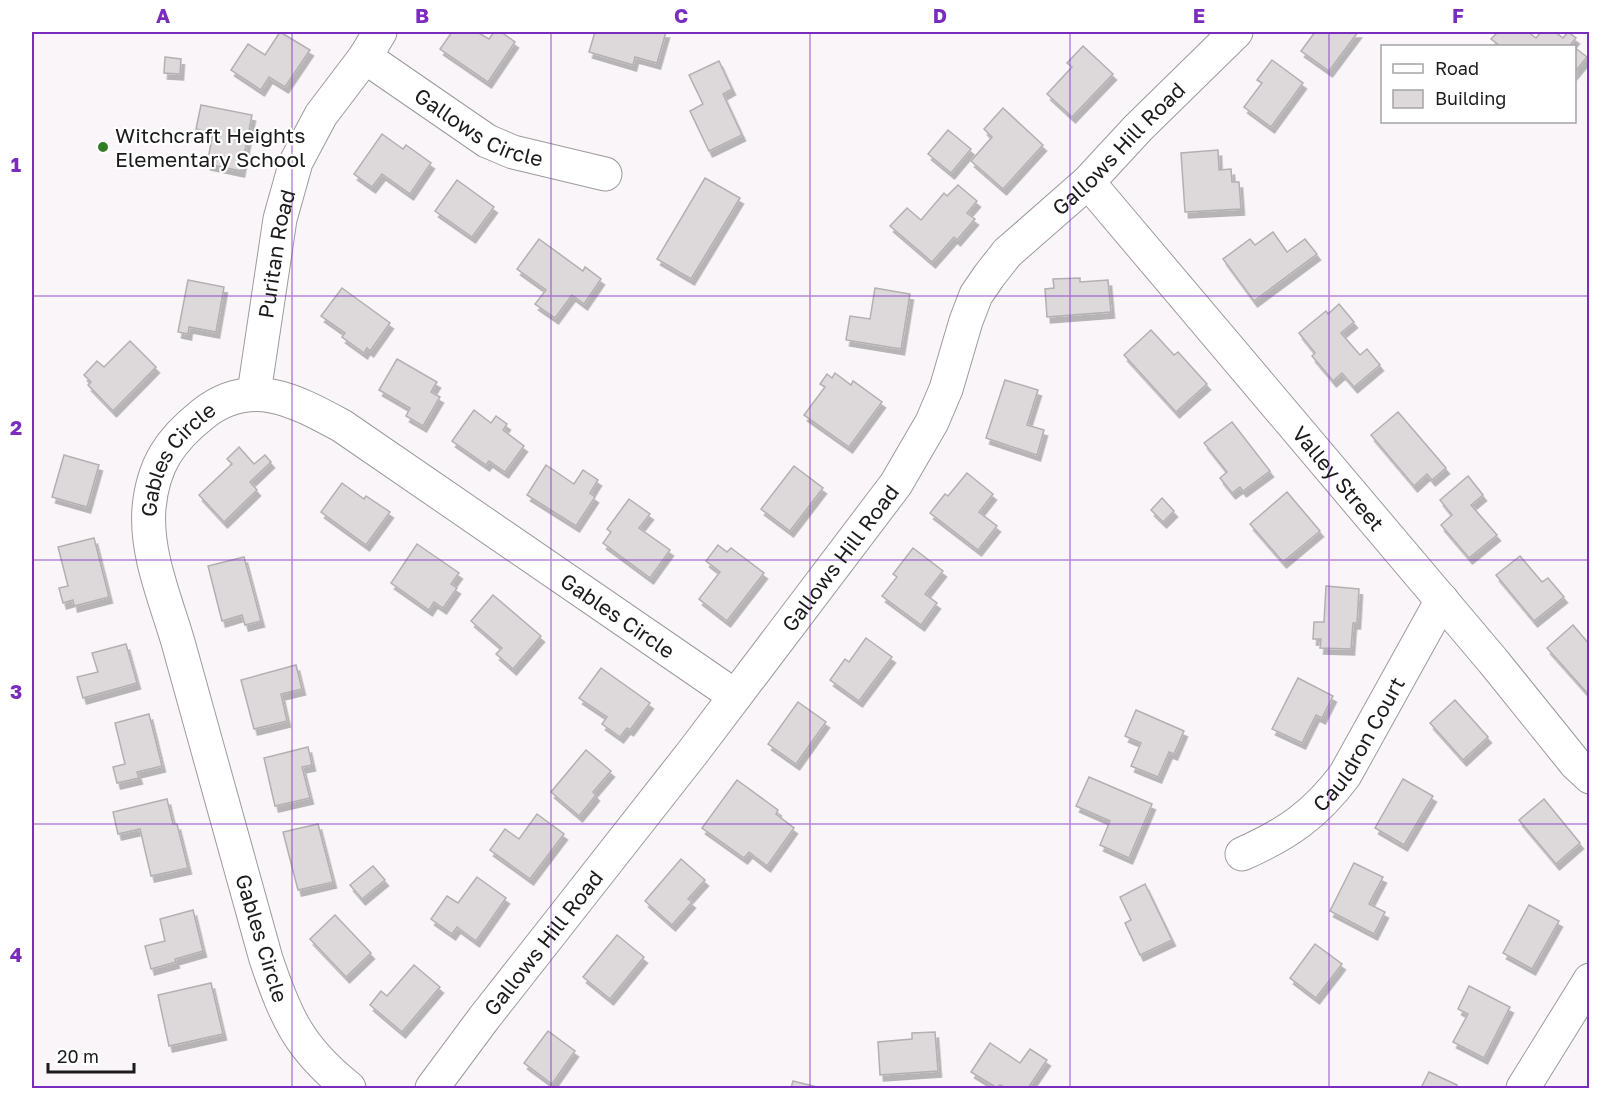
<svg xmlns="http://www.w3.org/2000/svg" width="1621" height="1120" viewBox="0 0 1621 1120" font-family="'Golos Text',sans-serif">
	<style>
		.building { fill: #ddd8d9; stroke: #b4b0b1; stroke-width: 1.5; filter: url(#shadow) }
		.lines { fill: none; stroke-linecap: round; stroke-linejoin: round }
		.minor-casing { stroke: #9d9a9d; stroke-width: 35 }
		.minor { stroke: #fff; stroke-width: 33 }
		.grid { fill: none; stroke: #7b2cbf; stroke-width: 1.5; stroke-opacity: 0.55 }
		.poi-dot { fill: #317d25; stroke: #fff; stroke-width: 2 }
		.labels { text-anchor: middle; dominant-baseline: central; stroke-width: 4.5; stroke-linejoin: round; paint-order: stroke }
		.street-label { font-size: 21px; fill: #1c1b1c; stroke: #fff }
		.poi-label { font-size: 21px; fill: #1c1b1c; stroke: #fff; text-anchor: start }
		.neatline { fill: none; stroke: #7b2cbf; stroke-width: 2 }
		.grid-label { font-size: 20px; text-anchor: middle; font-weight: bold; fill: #7b2cbf }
	</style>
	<defs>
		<filter id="shadow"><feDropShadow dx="3.5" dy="6" stdDeviation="0" flood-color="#0004"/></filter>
	</defs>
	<rect width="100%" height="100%" fill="#f9f5f8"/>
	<g class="building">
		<path d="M280,32L310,50L285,87L269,77L261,90L231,70L248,44L265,55Z"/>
		<path d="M452,32H477L489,39L494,32H501L515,42L488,82L440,49Z"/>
		<path d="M595,32H666L657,63L635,57L633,65L589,52Z"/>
		<path d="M1315,32H1358L1329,71L1301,51Z"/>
		<path d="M1498,32H1528L1536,38L1541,32H1555L1563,38L1568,32L1576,38L1571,44L1574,46H1500L1491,39Z"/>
		<path d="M1083,46L1113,74L1072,117L1047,94L1072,67L1067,63Z"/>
		<path d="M1574,47L1587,57L1574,73Z"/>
		<path d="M165,57L181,59L180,74L164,73Z"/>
		<path d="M1272,60L1303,83L1271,127L1244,107L1262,83L1257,80Z"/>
		<path d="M719,61L732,89L723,94L742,135L709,151L690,111L703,104L689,75Z"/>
		<path d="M201,105L252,115L241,171L207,164L213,133L196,129Z"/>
		<path d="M1003,108L1043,145L1003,189L971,161L992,137L984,129Z"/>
		<path d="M948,130L971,149L951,173L928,154Z"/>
		<path d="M382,134L403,149L406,145L431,163L410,194L382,174L372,187L354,174Z"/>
		<path d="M1218,150L1219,170L1231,169L1232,182H1239L1241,209L1185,212L1181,153Z"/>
		<path d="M705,178L740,198L691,279L657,259Z"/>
		<path d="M457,180L494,207L472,237L435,211Z"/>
		<path d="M958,185L977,201L967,213L975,219L957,240L954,237L932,262L890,226L907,208L921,220L944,193L947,196Z"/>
		<path d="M1273,232L1287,252L1305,239L1317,254L1254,301L1223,259L1250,239L1255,245Z"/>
		<path d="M539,239L583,271L585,267L601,279L584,304L572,295L555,318L535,304L546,290L517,269Z"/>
		<path d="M1080,278V282L1108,280L1111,312L1047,317L1045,289L1054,288L1053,279Z"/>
		<path d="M188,280L224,287L216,332L189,327L188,334L178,332Z"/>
		<path d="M342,288L390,323L370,351L367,348L364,353L342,337L345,333L321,316Z"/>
		<path d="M875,288L910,294L901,349L846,340L850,316L870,319Z"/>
		<path d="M1339,304L1354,322L1341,333L1360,355L1367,349L1380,365L1354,387L1342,373L1333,381L1312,356L1315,353L1299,333L1326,311L1328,314Z"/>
		<path d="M1151,330L1174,355L1178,352L1207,384L1176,412L1124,355Z"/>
		<path d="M130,341L156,367L113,411L88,385L91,382L84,375L97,361L104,367Z"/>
		<path d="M397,359L437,382L431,392L440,397L423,426L406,416L410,408L379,390Z"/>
		<path d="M835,373L851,385L853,381L882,402L849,447L804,415L825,387L820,384L827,374L832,378Z"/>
		<path d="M1005,380L1038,390L1027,425L1044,430L1037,455L986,438Z"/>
		<path d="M474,410L491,423L496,416L507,424L503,430L524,446L505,472L489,461L486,465L452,441Z"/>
		<path d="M1398,412L1446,468L1432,480L1427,474L1414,486L1371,435Z"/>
		<path d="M1232,422L1270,471L1243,491L1240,487L1232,493L1220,478L1227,472L1204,443Z"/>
		<path d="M239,447L254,464L265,455L271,462L250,482L257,490L224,522L199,495L232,464L227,459Z"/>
		<path d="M64,455L99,465L87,507L52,497Z"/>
		<path d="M546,465L574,484L583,470L598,480L590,493L595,497L576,526L527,495Z"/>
		<path d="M794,466L823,488L790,531L761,509Z"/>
		<path d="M967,473L993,494L979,512L997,526L978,550L930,513L945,494L948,496Z"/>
		<path d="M1468,476L1483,495L1471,505L1497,535L1469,558L1441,525L1452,515L1440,500Z"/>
		<path d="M342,483L364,499L366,496L390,512L366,545L321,512Z"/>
		<path d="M1287,492L1320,531L1283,562L1250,524Z"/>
		<path d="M1162,498L1174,511L1163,522L1151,510Z"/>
		<path d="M629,499L650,514L639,528L670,550L650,578L603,543L611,532L607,529Z"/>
		<path d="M94,538L109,597L74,606L73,600L63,603L59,588L68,586L58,547Z"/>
		<path d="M417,544L459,573L451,584L457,588L443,608L434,602L429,610L391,583Z"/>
		<path d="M718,545L727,552L731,548L764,573L727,621L699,599L720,572L706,561Z"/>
		<path d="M913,548L943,571L925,594L937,603L921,625L882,596L897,577L893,574Z"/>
		<path d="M1520,556L1542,582L1548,578L1564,597L1534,621L1496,575Z"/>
		<path d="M244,557L261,621L245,625L242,615L222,621L208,566Z"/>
		<path d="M1326,586L1359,589L1357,623H1353L1351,649L1320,648L1321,639H1313L1314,622H1324Z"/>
		<path d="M493,595L541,636L513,669L496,654L502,648L471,621Z"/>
		<path d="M1573,625L1590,645V693L1588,694L1547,648Z"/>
		<path d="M866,638L892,657L859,701L830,680L845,659L849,662Z"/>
		<path d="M126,644L137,683L83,698L77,677L98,672L92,653Z"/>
		<path d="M296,665L302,689L281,694L287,721L254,729L241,680Z"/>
		<path d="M601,668L650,703L630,730L627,728L620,737L602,724L607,717L579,698Z"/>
		<path d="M1298,678L1333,696L1322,718L1316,715L1302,743L1272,729Z"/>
		<path d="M1455,700L1488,737L1463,760L1430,723Z"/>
		<path d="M798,702L826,722L796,764L768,744Z"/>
		<path d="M1136,710L1184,731L1174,754L1169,752L1158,777L1131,766L1141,743L1125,736Z"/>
		<path d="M149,714L162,766L137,772L139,778L117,783L113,767L125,764L115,723Z"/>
		<path d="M308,747L312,765L302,767L310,798L275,806L264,758Z"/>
		<path d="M586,750L611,771L593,792L596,795L579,816L551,792Z"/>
		<path d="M1089,777L1152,804L1129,858L1100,845L1110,821L1076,806Z"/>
		<path d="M1403,779L1433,796L1404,845L1375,828Z"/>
		<path d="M737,780L778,810L776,814L794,828L767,866L749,852L744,858L702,828Z"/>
		<path d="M167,799L173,824H177L188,868L151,876L140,829L118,834L113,812Z"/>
		<path d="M1544,799L1580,843L1556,864L1519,820Z"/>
		<path d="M537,814L564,834L530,879L490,850L505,829L519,839Z"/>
		<path d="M318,824L333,882L298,890L283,832Z"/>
		<path d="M681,859L705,880L688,899L692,902L672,925L645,901Z"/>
		<path d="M1354,863L1383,877L1369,904L1385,912L1374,934L1330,911Z"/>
		<path d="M373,866L385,880L362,899L350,885Z"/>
		<path d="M477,877L506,898L476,941L457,927L452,934L431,919L447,896L458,903Z"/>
		<path d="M1145,884L1172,940L1140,955L1125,923L1131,920L1120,897Z"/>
		<path d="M1529,905L1559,921L1532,969L1503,953Z"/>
		<path d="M193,910L203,951L175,959L176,962L151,969L145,946L165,941L160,919Z"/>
		<path d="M335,915L371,953L346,977L310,939Z"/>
		<path d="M617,935L644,957L610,999L583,977Z"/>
		<path d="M1315,944L1342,964L1316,998L1290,978Z"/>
		<path d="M414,965L440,987L402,1032L370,1005L381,991L387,996Z"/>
		<path d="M211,983L223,1034L169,1046L158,995Z"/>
		<path d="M1469,986L1510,1007L1484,1058L1453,1042L1468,1014L1458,1009Z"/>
		<path d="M548,1031L575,1051L552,1084L524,1063Z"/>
		<path d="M935,1032L938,1071L880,1075L878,1042L912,1039V1033Z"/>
		<path d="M990,1043L1020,1063L1030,1049L1047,1060L1028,1088H1006L1000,1085L997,1088L971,1072Z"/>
		<path d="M1429,1072L1457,1085L1456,1088H1421Z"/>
		<path d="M793,1081L821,1088H791Z"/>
	</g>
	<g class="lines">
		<g class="minor-casing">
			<g id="minor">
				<path id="s1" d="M365,57L487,141L513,152L605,174"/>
				<path id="s2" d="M1088,182L1493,661L1576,764L1590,777"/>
				<path id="s3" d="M254,393L280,219L296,162L321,115L365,57L380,32"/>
				<path id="s4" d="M1242,854C1287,834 1315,815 1345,775L1442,600"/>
				<path id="s5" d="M349,1088C299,1048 286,1018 266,959C238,857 210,755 181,653C169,607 145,557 149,508C153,465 170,440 203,414C251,376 296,401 342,426L735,696"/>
				<path id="s6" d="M432,1088L484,1018L693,752L896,484L932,422L946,389L966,321L976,295L989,276L1007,253L1088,182L1138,128L1236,32"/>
				<path d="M1523,1088L1590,980"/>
			</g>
		</g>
		<use href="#minor" class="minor"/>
	</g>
	<path class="grid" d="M292,32V1088M551,32V1088M810,32V1088M1070,32V1088M1329,32V1088M32,296H1590M32,560H1590M32,824H1590"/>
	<circle class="poi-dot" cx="103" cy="147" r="6"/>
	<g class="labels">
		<g class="street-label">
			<text stroke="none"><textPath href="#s1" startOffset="135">Gallows Circle</textPath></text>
			<text stroke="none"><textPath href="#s6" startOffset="1173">Gallows Hill Road</textPath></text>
			<text stroke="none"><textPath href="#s3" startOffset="141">Puritan Road</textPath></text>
			<text stroke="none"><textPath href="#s5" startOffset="681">Gables Circle</textPath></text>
			<text stroke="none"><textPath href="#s2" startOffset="388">Valley Street</textPath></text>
			<text stroke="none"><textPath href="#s6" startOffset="669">Gallows Hill Road</textPath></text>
			<text stroke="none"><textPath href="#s5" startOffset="1220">Gables Circle</textPath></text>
			<text stroke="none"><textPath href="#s4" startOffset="165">Cauldron Court</textPath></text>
			<text transform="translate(262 938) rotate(73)">Gables Circle</text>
			<text stroke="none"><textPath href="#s6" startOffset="183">Gallows Hill Road</textPath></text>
		</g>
		<g class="poi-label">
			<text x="115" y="135">Witchcraft Heights<tspan x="115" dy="24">Elementary School</tspan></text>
		</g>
	</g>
	<rect width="1621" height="1120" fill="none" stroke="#ffffff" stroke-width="66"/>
	<rect x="1381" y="45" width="195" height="78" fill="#ffffff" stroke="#a4a4a4" stroke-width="1.5"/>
	<rect x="1393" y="64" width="30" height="9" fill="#ffffff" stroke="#a4a4a4" stroke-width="1.5"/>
	<text x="1435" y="75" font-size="18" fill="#1c1b1c">Road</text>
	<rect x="1393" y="90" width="30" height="18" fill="#ddd8d9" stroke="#a4a4a4" stroke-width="1.5"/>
	<text x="1435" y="105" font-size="18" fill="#1c1b1c">Building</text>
	<path d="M48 1063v9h86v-9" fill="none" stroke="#1c1b1c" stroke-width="3"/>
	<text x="57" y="1063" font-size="18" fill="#1c1b1c" stroke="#ffffff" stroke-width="4.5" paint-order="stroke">20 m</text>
	<rect x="33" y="33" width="1555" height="1054" class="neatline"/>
	<g class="grid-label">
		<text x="163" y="23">A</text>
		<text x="422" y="23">B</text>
		<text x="681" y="23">C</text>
		<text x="940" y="23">D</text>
		<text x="1199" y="23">E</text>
		<text x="1458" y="23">F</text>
		<text x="16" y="172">1</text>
		<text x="16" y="435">2</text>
		<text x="16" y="699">3</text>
		<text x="16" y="962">4</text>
	</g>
</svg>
